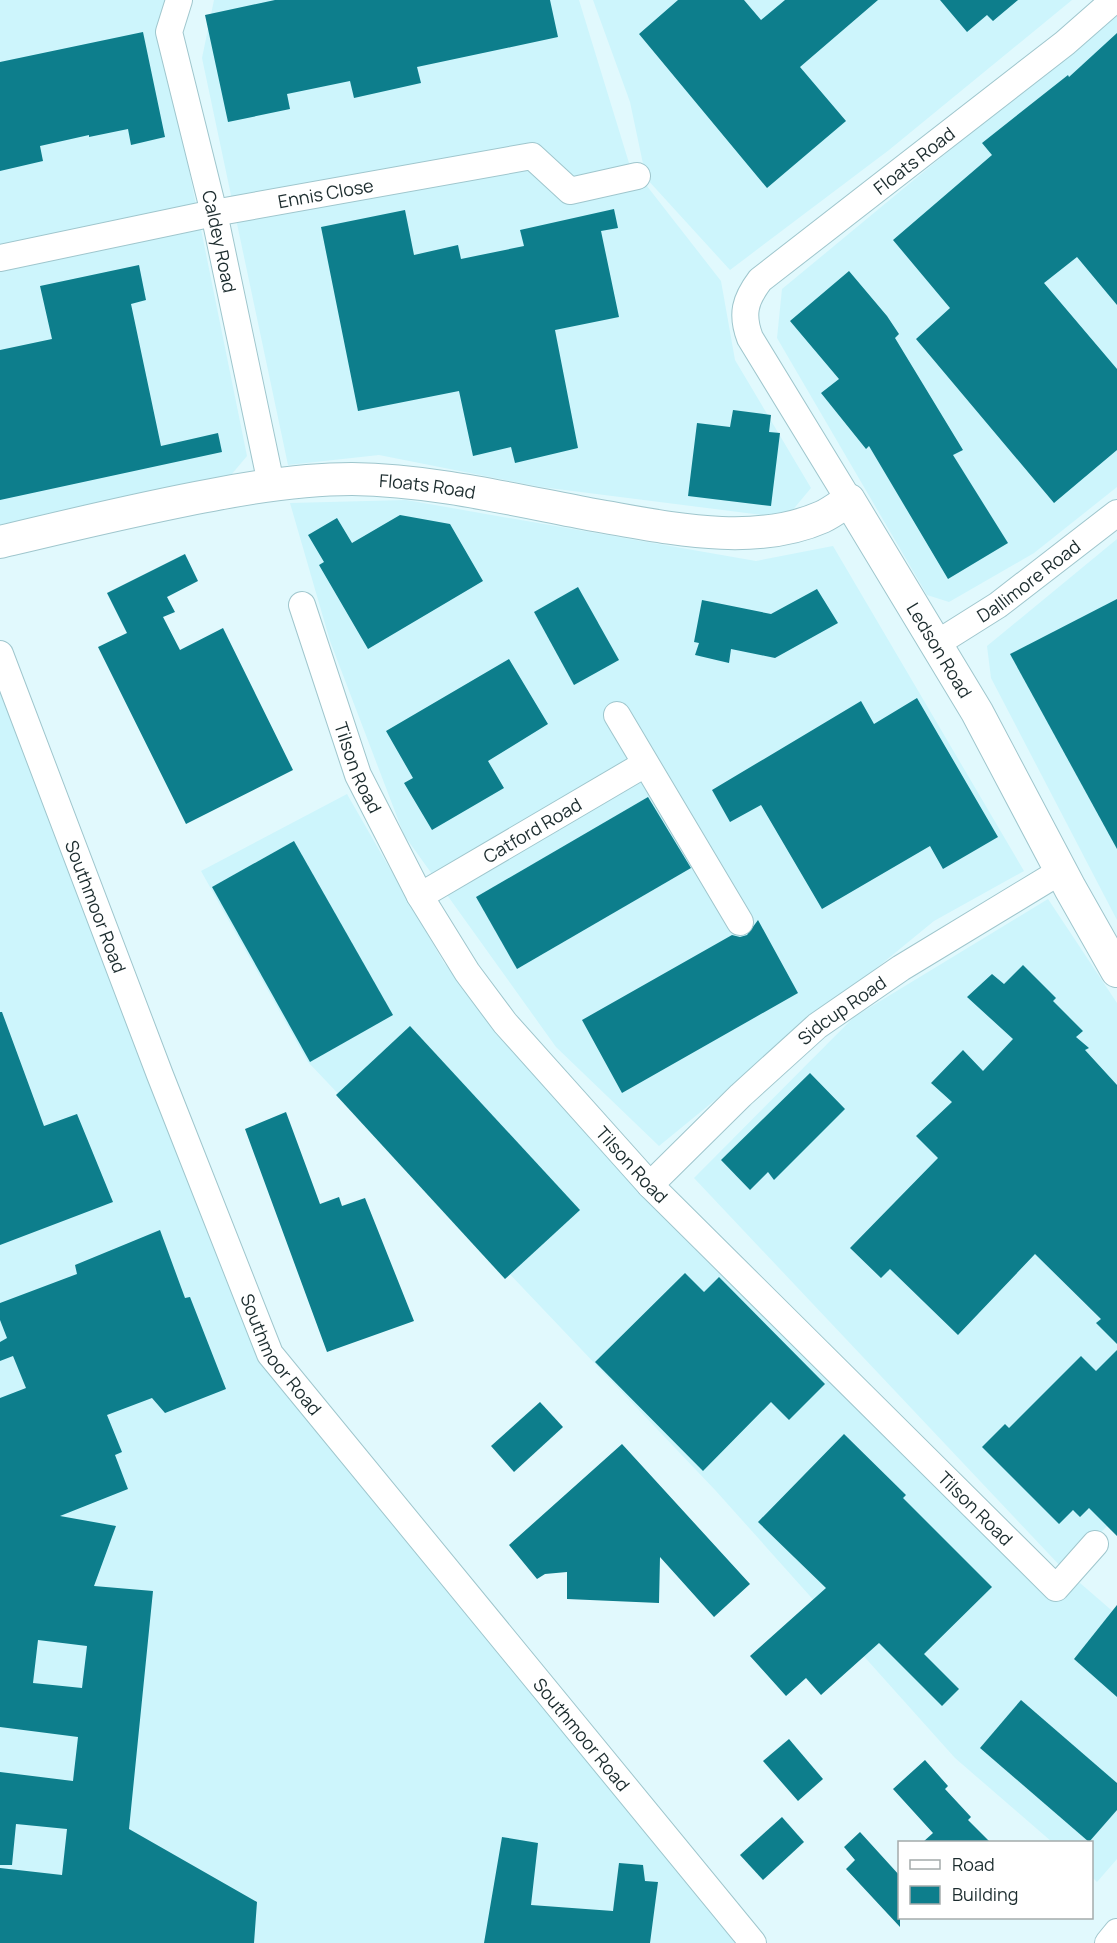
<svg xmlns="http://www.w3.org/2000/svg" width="1117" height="1943" viewBox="0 0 1117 1943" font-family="Manrope,sans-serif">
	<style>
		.built { fill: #cdf5fc }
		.building { fill: #0d7e8c; fill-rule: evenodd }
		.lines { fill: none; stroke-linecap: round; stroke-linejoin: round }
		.minor-casing { stroke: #9fc6cd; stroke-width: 28 }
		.tertiary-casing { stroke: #9fc6cd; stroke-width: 34 }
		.minor { stroke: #fff; stroke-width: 26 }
		.tertiary { stroke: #fff; stroke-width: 32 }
		.labels { text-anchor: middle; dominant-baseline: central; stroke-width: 4.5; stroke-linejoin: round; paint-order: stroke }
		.street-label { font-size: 18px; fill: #1c2c2e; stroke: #fff }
	</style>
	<rect width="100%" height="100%" fill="#e1f9fd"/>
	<g class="built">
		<path d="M0,0H167L163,10L190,175L247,456L231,475L0,529Z"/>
		<path d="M214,0H579L629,163L721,281L735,360L811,488L786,518L541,487L379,455L288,465L202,58Z"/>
		<path d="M593,0H1072L889,150L730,270L646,178L630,102Z"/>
		<path d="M1117,12V487L1034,553L949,602L927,595L777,338L782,289Z"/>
		<path d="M406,500L756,561L833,546L1024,871L934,921L659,1146L556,1047L404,835L330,641L290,503Z"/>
		<path d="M1117,539V920L991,678L987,646Z"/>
		<path d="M0,654L270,1354L753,1943H0Z"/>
		<path d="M347,794L444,963L643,1193L1051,1597L1080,1583L1117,1615V1859L1097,1882L1092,1877V1842H1052L955,1758L716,1491L308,1062L201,871Z"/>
		<path d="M1048,899L1117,1003V1516L1064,1570L694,1178L854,1017Z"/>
	</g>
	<g class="building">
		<path d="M275,0H550L558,37L417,67L421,83L354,98L350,81L287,94L290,109L228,122L205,15Z"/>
		<path d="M678,0H744L761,20L785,0H878L800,67L846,121L767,188L639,34Z"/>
		<path d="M940,0H1018L993,21L987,15L967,32Z"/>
		<path d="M143,32L165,137L131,145L128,129L89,137V135L40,146L43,161L0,171V62Z"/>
		<path d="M1117,33V305L1077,257L1044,283L1117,369V450L1054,503L916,339L950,308L893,240L992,155L982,143L1068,75L1069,77Z"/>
		<path d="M614,209L618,228L601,231L619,317L555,330L578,448L515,463L511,447L473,456L459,391L358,411L321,227L405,210L414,255L458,245L461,259L524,246L520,230Z"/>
		<path d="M139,265L146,300L131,304L161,446L218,433L222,452L0,500V350L52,339L40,286Z"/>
		<path d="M849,271L887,316L899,334L895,338L963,450L953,455L1008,543L948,579L869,446L866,449L821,393L839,379L790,321Z"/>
		<path d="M733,410L771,415L769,432L780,433L771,506L688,496L697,423L730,427Z"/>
		<path d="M400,515L450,524L483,581L368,649L319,565L324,562L308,535L337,518L352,543Z"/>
		<path d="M185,554L198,581L167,597L175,612L163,617L180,650L223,628L293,770L186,824L98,647L127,633L107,593Z"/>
		<path d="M578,587L619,660L574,685L534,612Z"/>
		<path d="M817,589L838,623L775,658L731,649L729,663L695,655L699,643L694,642L702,600L771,614Z"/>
		<path d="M1117,599V849L1010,654Z"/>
		<path d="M509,659L548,724L488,761L504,788L432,830L404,783L413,778L386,731Z"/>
		<path d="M917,698L998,837L943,869L930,846L822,909L761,805L730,822L712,790L861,701L874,724Z"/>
		<path d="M648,797L691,868L517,969L476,897Z"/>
		<path d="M294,841L393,1015L310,1062L212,887Z"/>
		<path d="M758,920L798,993L622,1093L582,1020L732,935L740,937L747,935Z"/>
		<path d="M1023,965L1056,998L1053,1001L1083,1031L1076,1037L1089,1048L1085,1050L1117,1085V1344L1096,1323L1101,1319L1035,1254L958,1335L890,1269L881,1278L850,1248L938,1158L916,1136L952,1102L931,1083L963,1050L983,1071L1013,1039L967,997L992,974L1004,984Z"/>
		<path d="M0,1012H2L44,1126L77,1114L113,1202L0,1245Z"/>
		<path d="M410,1026L580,1210L505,1279L336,1095Z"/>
		<path d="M810,1073L845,1109L774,1180L768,1172L750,1190L721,1160Z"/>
		<path d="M286,1112L320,1204L339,1197L342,1206L365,1198L414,1321L327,1352L245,1129Z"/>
		<path d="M160,1230L185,1298L190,1297L226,1389L165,1413L152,1398L107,1415L122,1452L115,1455L128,1489L60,1516L116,1526L94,1586L153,1591L129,1829L257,1902L254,1943H0V1868L62,1875L67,1829L16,1824L12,1865H0V1772L73,1781L78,1737L0,1727V1398L26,1388L13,1356L0,1361V1342L7,1338L0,1320V1303L77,1274L75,1265ZM38,1640L87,1646L82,1688L33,1683Z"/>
		<path d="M685,1273L704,1292L719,1277L825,1384L789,1420L771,1402L703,1471L595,1362Z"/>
		<path d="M1117,1350V1536L1089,1508L1080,1517L1073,1510L1059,1524L982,1447L1005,1424L1009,1428L1081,1356L1096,1371Z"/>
		<path d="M540,1402L563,1427L514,1472L491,1446Z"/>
		<path d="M844,1434L906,1495L903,1498L992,1587L924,1654L959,1689L942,1706L879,1643L821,1695L806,1678L786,1696L750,1656L826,1588L758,1522Z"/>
		<path d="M622,1444L750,1584L714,1617L660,1557L659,1603L567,1599V1572L545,1574L537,1579L509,1545Z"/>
		<path d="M1117,1605V1697L1074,1659Z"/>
		<path d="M1021,1700L1117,1783V1810L1089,1842L980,1748Z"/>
		<path d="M789,1739L823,1779L798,1801L763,1761Z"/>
		<path d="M925,1760L948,1786L945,1789L971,1817L968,1820L990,1842H923L933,1833L893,1789Z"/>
		<path d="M782,1817L804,1842L763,1880L740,1855Z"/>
		<path d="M860,1832L900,1876V1927L846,1869L855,1860L844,1847Z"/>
		<path d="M502,1837L538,1843L531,1905L613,1911L619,1863L643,1865L645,1881L658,1882L650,1943H484Z"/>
	</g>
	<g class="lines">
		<g class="minor-casing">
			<g id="minor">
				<path id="s1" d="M179,0L169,32L214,213L271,484"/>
				<path id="s2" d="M0,258L214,213L532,156L570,191L637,176"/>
				<path id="s3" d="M849,500L750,338C741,314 745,300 760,280L1065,43L1114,0"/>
				<path id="s4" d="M302,605L358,775L420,896L467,972L505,1023L650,1185L1056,1588L1095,1544"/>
				<path id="s5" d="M936,644L998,605L1117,513"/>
				<path id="s6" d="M0,654L160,1075L270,1354L753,1943"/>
				<path d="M617,715L740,922"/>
				<path id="s7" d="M420,896L645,764"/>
				<path id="s8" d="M650,1185L741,1095L817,1026L901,968L1061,871"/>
				<path d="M1108,1943L1117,1932"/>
			</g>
		</g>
		<g class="tertiary-casing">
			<g id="tertiary">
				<path id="s9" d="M0,542C71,525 141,508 212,495C258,486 305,479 352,479C433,480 514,500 594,515C665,527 752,548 822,517C831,513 840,506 849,500L977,712L1070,888L1117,971"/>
			</g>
		</g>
		<use href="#minor" class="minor"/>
		<use href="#tertiary" class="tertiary"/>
	</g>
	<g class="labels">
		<g class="street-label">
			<text stroke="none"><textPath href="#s3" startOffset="447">Floats Road</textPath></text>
			<text stroke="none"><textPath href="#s2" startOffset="332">Ennis Close</textPath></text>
			<text stroke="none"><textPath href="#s1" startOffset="249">Caldey Road</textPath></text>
			<text stroke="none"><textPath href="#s9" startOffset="434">Floats Road</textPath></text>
			<text stroke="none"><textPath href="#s5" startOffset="112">Dallimore Road</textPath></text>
			<text stroke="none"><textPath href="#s9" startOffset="1042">Ledson Road</textPath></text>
			<text stroke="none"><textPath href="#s4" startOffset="172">Tilson Road</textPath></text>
			<text stroke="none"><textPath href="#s7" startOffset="130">Catford Road</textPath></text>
			<text stroke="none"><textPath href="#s6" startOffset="270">Southmoor Road</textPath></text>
			<text stroke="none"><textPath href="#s8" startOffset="260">Sidcup Road</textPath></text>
			<text stroke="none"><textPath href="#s4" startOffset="658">Tilson Road</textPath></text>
			<text stroke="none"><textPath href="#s6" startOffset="756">Southmoor Road</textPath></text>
			<text stroke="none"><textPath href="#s4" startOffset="1144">Tilson Road</textPath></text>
			<text stroke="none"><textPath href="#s6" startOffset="1242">Southmoor Road</textPath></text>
		</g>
	</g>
	<rect x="898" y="1841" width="195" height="78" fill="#ffffff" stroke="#a4abab" stroke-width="1.5"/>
	<rect x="910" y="1860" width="30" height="9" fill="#ffffff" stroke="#a4abab" stroke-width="1.5"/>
	<text x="952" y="1871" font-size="18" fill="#1c2c2e">Road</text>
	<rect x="910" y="1886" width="30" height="18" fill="#0d7e8c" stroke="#a4abab" stroke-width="1.5"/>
	<text x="952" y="1901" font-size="18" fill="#1c2c2e">Building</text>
</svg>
